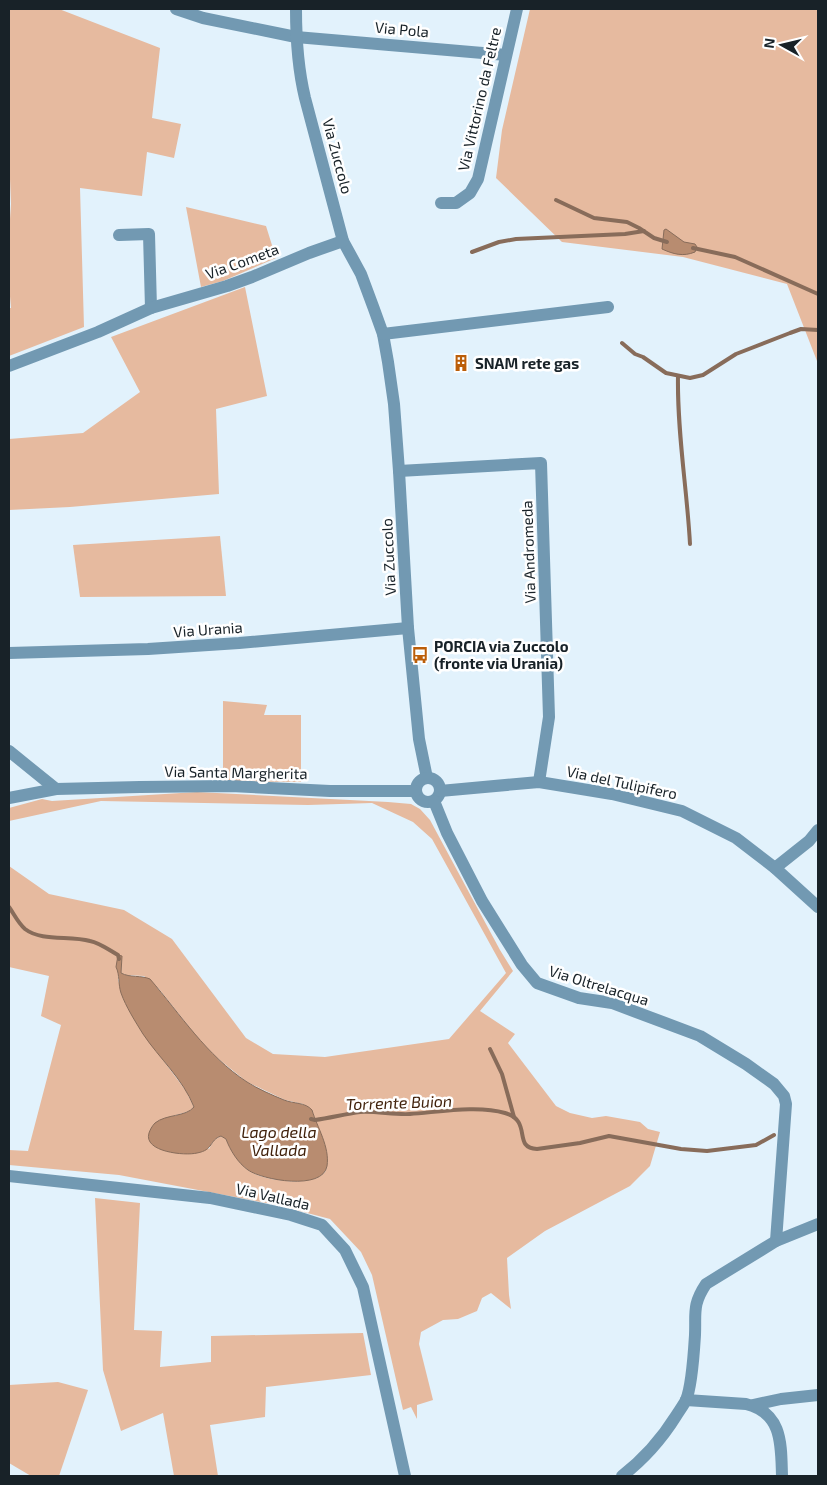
<svg xmlns="http://www.w3.org/2000/svg" width="827" height="1485" viewBox="0 0 827 1485" font-family="'Exo 2',sans-serif">
	<style>
		.green { fill: #e6ba9f; fill-rule: evenodd }
		.water { fill: #b88c70; stroke: #886c5a }
		.lines { fill: none; stroke-linecap: round; stroke-linejoin: round }
		.stream { stroke: #886c5a; stroke-width: 4 }
		.minor { stroke: #7299b2; stroke-width: 12 }
		.labels { text-anchor: middle; dominant-baseline: central; stroke-width: 5; stroke-linejoin: round; paint-order: stroke }
		.street-label { font-size: 15px; fill: #182228; stroke: #fff }
		.poi-label { font-size: 15px; font-weight: bold; fill: #182228; stroke: #fff; text-anchor: start }
		.water-label { font-size: 16px; font-style: italic; fill: #40210b; stroke: #fff }
	</style>
	<rect width="100%" height="100%" fill="#e2f2fc"/>
	<g class="green">
		<path d="M9,9H59L160,48L152,118L181,124L174,158L147,152L142,196L80,188L84,327L9,356V308H11L9,285V234L11,204L9,154Z"/>
		<path d="M530,9H818V361H817L787,284L683,257L562,242L496,178L502,130Z"/>
		<path d="M186,207L266,226L276,258L223,281L201,287Z"/>
		<path d="M245,287L267,396L216,409L219,494L70,507L9,510V439L83,433L140,392L111,337Z"/>
		<path d="M220,536L226,596L80,597L73,545Z"/>
		<path d="M223,701L267,705L264,715H301V782L223,781Z"/>
		<path d="M197,792L388,802L411,804L420,809L430,820L500,950L513,971L480,1011L515,1034L508,1043L556,1106L570,1113L592,1118L606,1116L640,1122L648,1129L660,1132L650,1166L630,1186L545,1231L507,1258L509,1295L511,1309L491,1293L482,1298L477,1311L458,1319L443,1320L421,1332L419,1344L433,1400L417,1405V1419L411,1407L403,1410L372,1275L361,1252L330,1219L277,1205L119,1175L9,1165V1150L28,1151L61,1025L41,1016L49,976L9,967V866L49,894L124,910L172,939L246,1038L273,1054L325,1057L449,1039L506,973L432,839L413,822L372,803L308,805L101,801L9,821V808L42,799L52,801ZM122,956L121,973L126,975L144,976L159,989L201,1042L216,1057L247,1082L285,1100L303,1104L312,1110L327,1161C327,1164 327,1169 325,1172C313,1188 262,1181 248,1170C238,1163 230,1149 226,1139L221,1136L214,1140L209,1149L162,1119L190,1111L194,1107L186,1091L143,1033L125,1001L118,980Z"/>
		<path d="M95,1198L140,1203L134,1330L162,1331L160,1367L211,1362V1336L363,1333L371,1375L266,1387L265,1417L210,1425L218,1476H174L163,1413L121,1431L103,1370Z"/>
		<path d="M58,1382L88,1390L59,1476H31L9,1463V1385Z"/>
	</g>
	<g class="water">
		<path d="M666,229L684,242L695,244L697,247L695,252C683,257 673,254 662,249L664,230Z"/>
		<path d="M118,955L122,956L121,973C130,978 141,975 150,979C181,1015 206,1055 247,1082C258,1089 272,1095 284,1100C294,1104 305,1102 312,1110C317,1127 330,1147 327,1166C323,1191 262,1180 248,1170C238,1163 230,1150 226,1139L221,1136C209,1140 214,1150 197,1153C185,1156 143,1152 149,1133C150,1130 152,1126 155,1123C166,1114 186,1117 194,1107C183,1079 159,1058 143,1034C135,1021 126,1007 121,993C118,984 120,975 116,967Z"/>
	</g>
	<g class="lines">
		<g class="stream">
			<path d="M556,200L594,218L627,222L639,228L654,238L667,242"/>
			<path d="M693,248L735,257L818,294"/>
			<path d="M472,252L499,242L516,239L625,234L644,231"/>
			<path d="M622,343L635,354L643,357L666,373L690,378L703,375L736,354L790,333L801,329L818,330"/>
			<path d="M678,376C677,433 687,488 690,544"/>
			<path d="M9,907C14,914 18,923 25,929C42,942 70,935 90,941C100,943 109,950 118,955L119,959"/>
			<path d="M490,1049L502,1074L514,1117"/>
			<path d="M311,1119L315,1120C330,1118 345,1114 360,1112C377,1111 394,1115 410,1114C439,1112 478,1105 505,1113C533,1121 512,1148 537,1149L580,1143L609,1136L681,1149L707,1151L756,1145L774,1135"/>
		</g>
		<g class="minor">
			<path d="M176,9L203,18L296,37L506,55"/>
			<path d="M296,9C296,39 298,69 305,98L343,241L361,274L374,309L383,334L388,362L394,404L399,471L408,628L419,739L427,778"/>
			<path d="M441,203H456L470,193L478,179L517,9"/>
			<path d="M119,235L149,234L151,308"/>
			<path d="M383,334L608,307"/>
			<path d="M9,366L98,332L151,308L227,286L252,277L309,253L343,241"/>
			<path d="M399,471L541,463L549,717L539,782"/>
			<path d="M9,653L148,649L239,643L408,628"/>
			<path d="M9,751L56,789"/>
			<circle cx="428" cy="790" r="12"/>
			<path d="M440,791L539,782L612,794L682,811L736,838L775,868L818,907"/>
			<path d="M9,798L56,789L140,787L231,786L330,791H415"/>
			<path d="M434,801L447,833L482,901L522,965L537,983L579,998L612,1003L700,1036L746,1064L774,1084L784,1096L786,1104L776,1241"/>
			<path d="M775,868L809,841L818,830"/>
			<path d="M9,1176L210,1198L291,1215L322,1225L345,1250L363,1287L405,1476"/>
			<path d="M686,1400L746,1404C783,1413 781,1445 782,1476"/>
			<path d="M753,1405L781,1399L818,1395"/>
			<path d="M622,1476C644,1459 661,1440 676,1416C679,1411 683,1406 686,1400C692,1386 694,1351 695,1335C696,1313 692,1305 706,1284L776,1241L818,1224"/>
		</g>
	</g>
	<defs>
		<g id="building-bare" transform="scale(1.35)"><path d="M-4-6H4V6H1V3H-1V6H-4ZM-2.5-4.3h1.7v1.8h-1.7ZM.8-4.3h1.7v1.8H.8ZM-2.5-1h1.7V.8h-1.7ZM.8-1h1.7V.8H.8Z" fill="#bb5e09" stroke="#fff" stroke-width="2.5" paint-order="stroke"/></g>
		<g id="bus-bare" transform="scale(1.35)"><path d="M-5-6H5V4H4V6H2V4H-2V6H-4V4H-5ZM-3.5-4V0h7V-4ZM-3.5 1.2v1.5H-2V1.2ZM2 1.2v1.5H3.5V1.2Z" fill="#bb5e09" stroke="#fff" stroke-width="2.5" paint-order="stroke"/></g>
	</defs>
	<g fill-rule="evenodd">
		<use href="#building-bare" x="461" y="363"/>
		<use href="#bus-bare" x="420" y="655"/>
	</g>
	<g class="labels">
		<g class="street-label">
			<text transform="translate(402 29) rotate(5)">Via Pola</text>
			<text transform="translate(479 99) rotate(-77)">Via Vittorino da Feltre</text>
			<text transform="translate(338 156) rotate(75)">Via Zuccolo</text>
			<text transform="translate(242 261) rotate(-20)">Via Cometa</text>
			<text transform="translate(528 552) rotate(-92)">Via Andromeda</text>
			<text transform="translate(388 557) rotate(-93)">Via Zuccolo</text>
			<text transform="translate(208 629) rotate(-4)">Via Urania</text>
			<text transform="translate(236 772) rotate(1)">Via Santa Margherita</text>
			<text transform="translate(622 782) rotate(12)">Via del Tulipifero</text>
			<text transform="translate(599 985) rotate(17)">Via Oltrelacqua</text>
			<text transform="translate(273 1196) rotate(13)">Via Vallada</text>
		</g>
		<g class="poi-label">
			<text x="475" y="363">SNAM rete gas</text>
			<text x="434" y="646">PORCIA via Zuccolo<tspan x="434" dy="17">(fronte via Urania)</tspan></text>
		</g>
		<g class="water-label">
			<text transform="translate(399 1102) rotate(-2)">Torrente Buion</text>
			<text x="279" y="1131">Lago della<tspan x="279" dy="18">Vallada</tspan></text>
		</g>
	</g>
	<rect width="827" height="1485" fill="none" stroke="#182228" stroke-width="20"/>
	<g transform="translate(782 45) rotate(278)" stroke="#ffffff" stroke-width="4" paint-order="stroke">
	<path d="M0-4L9 19L0 12L-9 19Z" fill="#182228"/>
	<text y="-8" font-size="14" font-weight="bold" text-anchor="middle" fill="#182228">N</text>
	</g>
</svg>
